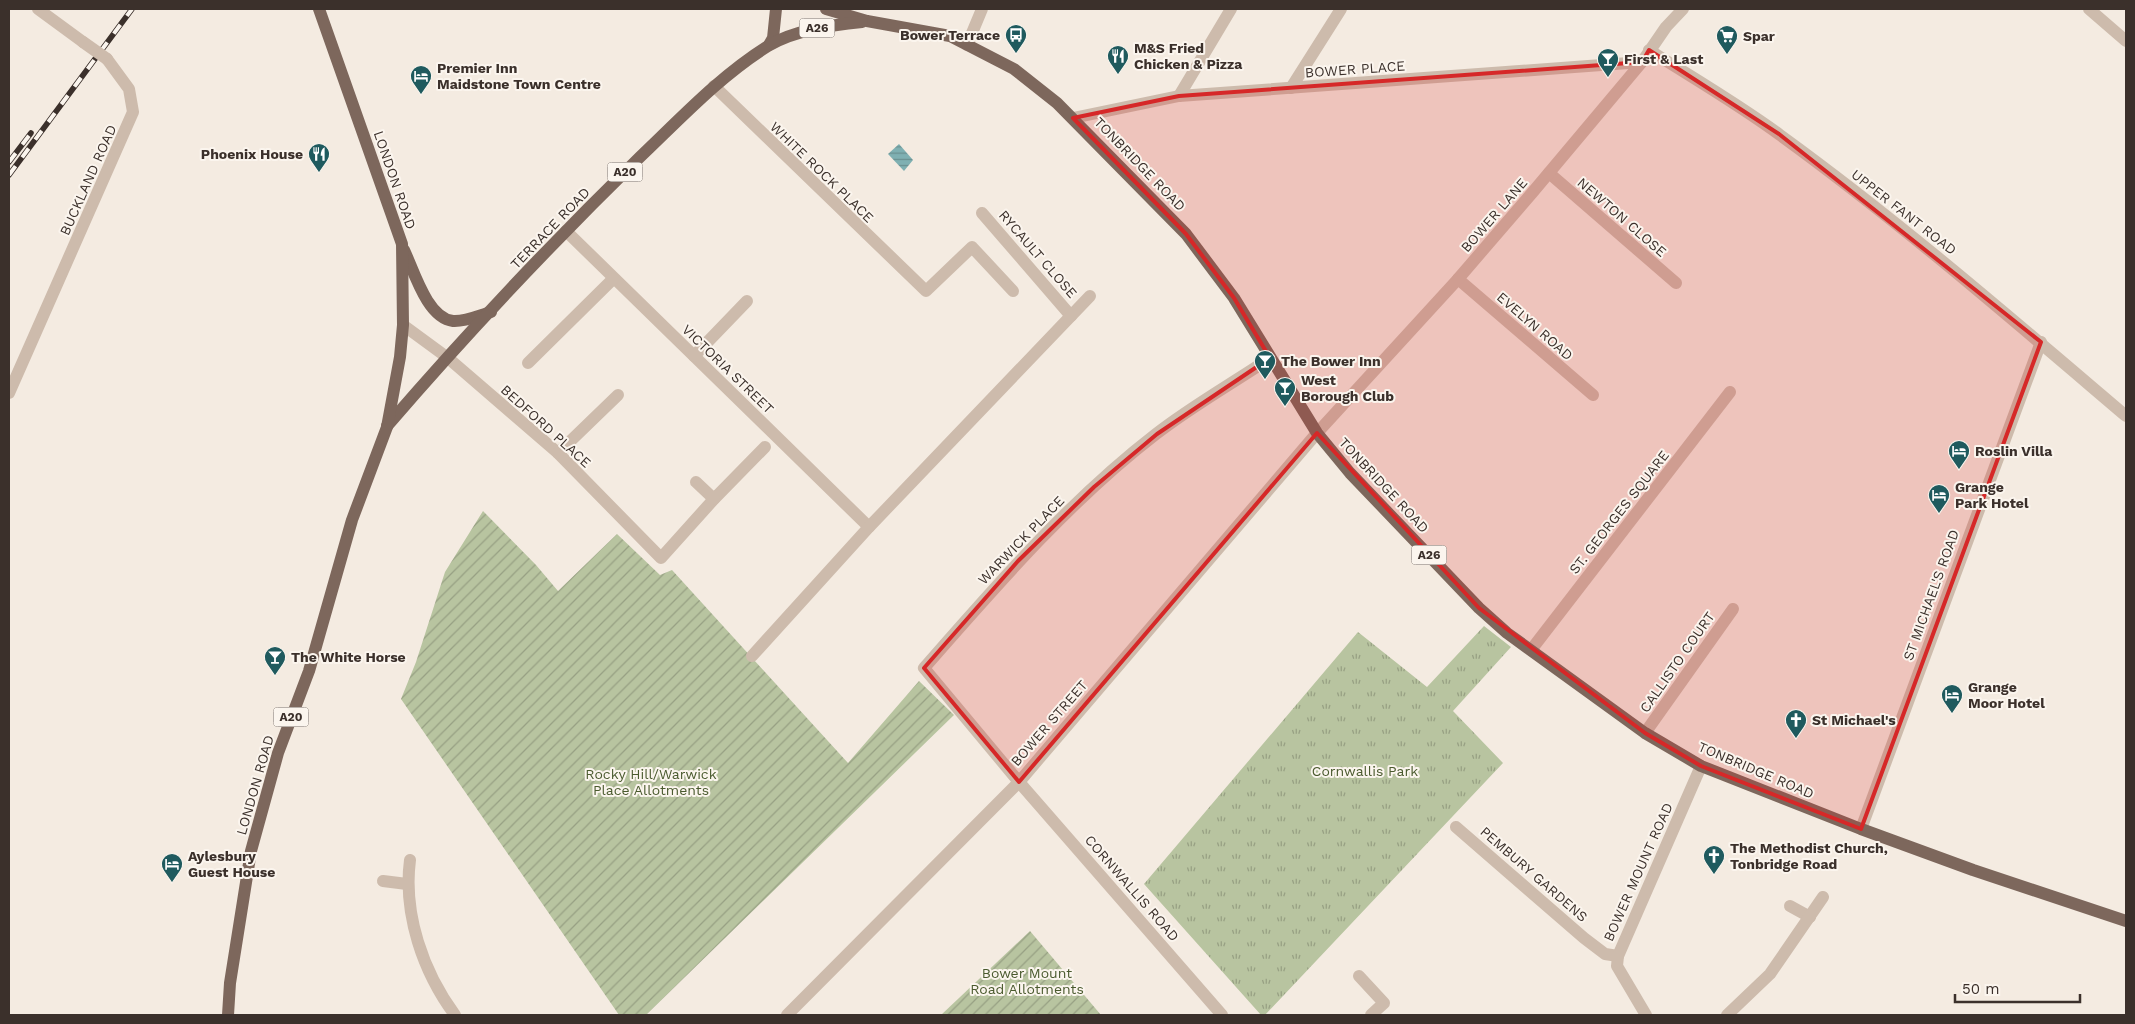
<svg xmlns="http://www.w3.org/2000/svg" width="2135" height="1024" viewBox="0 0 2135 1024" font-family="'Work Sans',sans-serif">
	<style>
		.park { fill: url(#park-tufts) }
		.garden { fill: url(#garden-furrows) }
		.water { fill: url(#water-rules) }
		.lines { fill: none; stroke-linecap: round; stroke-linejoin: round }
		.minor { stroke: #cdbbac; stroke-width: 12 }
		.major { stroke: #7d675c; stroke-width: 12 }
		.rail-casing { stroke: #3b302b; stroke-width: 5.5 }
		.rail { stroke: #fbf5ee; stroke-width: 4; stroke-dasharray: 11; stroke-linecap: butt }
		.minor-bridge { stroke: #cdbbac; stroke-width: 12 }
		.marked { fill: #d62828; fill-opacity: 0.2; stroke: #d62828; stroke-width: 4; stroke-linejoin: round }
		.labels { text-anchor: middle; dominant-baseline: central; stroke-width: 4; stroke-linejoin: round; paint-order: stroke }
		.shield { fill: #fbf5ee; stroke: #756b66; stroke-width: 1 }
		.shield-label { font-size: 12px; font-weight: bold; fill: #3b302b }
		.poi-label { font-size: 14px; font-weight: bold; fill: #3b302b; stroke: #fbf5ee; text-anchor: start }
		.street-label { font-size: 14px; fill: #3b302b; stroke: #fbf5ee }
		.park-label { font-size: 14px; fill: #4a5a2e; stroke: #fbf5ee }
	</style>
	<defs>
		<pattern id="park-tufts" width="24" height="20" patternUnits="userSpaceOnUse" patternTransform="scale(1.25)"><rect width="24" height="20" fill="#b8c4a0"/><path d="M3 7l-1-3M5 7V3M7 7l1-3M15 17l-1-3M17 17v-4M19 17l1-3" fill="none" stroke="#97a083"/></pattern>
		<pattern id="garden-furrows" width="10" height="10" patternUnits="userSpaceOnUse" patternTransform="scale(1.25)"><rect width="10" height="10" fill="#b8c4a0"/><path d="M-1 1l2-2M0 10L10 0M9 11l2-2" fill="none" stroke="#97a083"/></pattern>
		<pattern id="water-rules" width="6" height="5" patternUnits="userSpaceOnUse" patternTransform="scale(1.25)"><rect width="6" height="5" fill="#7fb0b2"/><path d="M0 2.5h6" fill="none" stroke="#699091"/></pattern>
	</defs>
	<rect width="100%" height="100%" fill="#f4ebe1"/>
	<path class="park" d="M1484,626L1511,647L1453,711L1503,763L1265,1015H1261L1144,884L1358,632L1427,687Z"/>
	<g class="garden">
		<path d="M483,511L536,565L558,591L617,534L660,575L672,570L848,763L919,681L954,715L646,1015H619L401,699L416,662L445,572Z"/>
		<path d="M1030,931L1101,1015H941Z"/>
	</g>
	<path class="water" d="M899,144L913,160L904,171L888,154Z"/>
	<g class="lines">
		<g class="minor">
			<path d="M38,9L83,42"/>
			<path d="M2089,9L2126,41"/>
			<path d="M967,45L982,9"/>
			<path d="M1649,50C1693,78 1738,104 1780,135C1900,222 2013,320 2126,416"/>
			<path d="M714,86L926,291L972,247L1013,291"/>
			<path d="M1291,88L1341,9"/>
			<path d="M1179,96L1231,9"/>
			<path d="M1073,118L1179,96L1642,62"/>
			<path d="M1549,173L1676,283"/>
			<path d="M982,213L1071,316"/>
			<path d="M566,231L869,527"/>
			<path d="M1458,279L1593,395"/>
			<path d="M403,325L448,358L558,453L661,558L714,499L765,447"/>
			<path d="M694,356L747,301"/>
			<path d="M528,363L613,279"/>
			<path d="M9,393L133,112L129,89L107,59"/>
			<path d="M558,453L618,395"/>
			<path d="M696,482L714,499"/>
			<path d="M1531,650L1730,392"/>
			<path d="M752,656L869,527L1090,296"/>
			<path d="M1645,733L1733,609"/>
			<path d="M1456,827L1584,938L1605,954L1618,956"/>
			<path d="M1861,829L2041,342"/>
			<path d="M410,860C403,914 423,972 455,1015"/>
			<path d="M383,881L407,884"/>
			<path d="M1790,906L1810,917"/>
			<path d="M1359,976L1384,1003L1371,1015"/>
			<path d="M787,1015L1019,782L1317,433L1458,279L1532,193L1642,62L1666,27L1683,9"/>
			<path d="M1222,1015L1019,782L924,668C996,586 1069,501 1156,434C1192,406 1233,383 1270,358"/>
			<path d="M1646,1015L1617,966L1618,956L1701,766"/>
			<path d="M1727,1015L1770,974L1823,897"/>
		</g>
		<g class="major">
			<path d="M826,9L867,21L950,36L1014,69L1057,103L1186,234L1234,298L1317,433L1350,473L1479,608L1507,633L1645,733L1701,766L1861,829L1973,870L2126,921"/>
			<path d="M769,45L773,38L776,9"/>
			<path d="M404,250C414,271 427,318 453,321C465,322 480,315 491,312"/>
			<path d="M387,426C467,333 552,243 640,157C681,118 720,76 768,46C794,30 833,25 862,22"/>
			<path d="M228,1015L230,983L251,851L278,753L309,671L352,520L387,427L400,357L403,325L402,244L319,9"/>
		</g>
		<g class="rail-casing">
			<g id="rail">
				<path d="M9,162L31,133"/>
				<path d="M9,175L132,9"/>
			</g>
		</g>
		<use href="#rail" class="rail"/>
		<path class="minor-bridge" d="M83,42L107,59"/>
	</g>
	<path class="marked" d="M1649,50L1779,134L2041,342L1861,829L1701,766L1645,733L1479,608L1317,433L1019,782L924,668L1018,561L1094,487L1157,434L1270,358L1234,298L1186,234L1073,118L1179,96L1642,62Z"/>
	<defs>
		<g id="bus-pin" transform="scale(1.125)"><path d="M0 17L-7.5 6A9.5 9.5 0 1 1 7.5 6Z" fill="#1f5a5e" stroke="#fbf5ee"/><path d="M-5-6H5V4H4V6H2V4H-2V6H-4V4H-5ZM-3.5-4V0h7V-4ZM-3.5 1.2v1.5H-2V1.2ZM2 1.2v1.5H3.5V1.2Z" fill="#fff"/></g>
		<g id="supermarket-pin" transform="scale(1.125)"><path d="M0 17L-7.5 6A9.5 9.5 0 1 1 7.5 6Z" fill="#1f5a5e" stroke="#fbf5ee"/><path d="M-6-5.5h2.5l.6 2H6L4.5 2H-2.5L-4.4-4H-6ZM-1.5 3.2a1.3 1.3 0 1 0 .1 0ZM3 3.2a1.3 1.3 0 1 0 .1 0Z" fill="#fff"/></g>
		<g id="restaurant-pin" transform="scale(1.125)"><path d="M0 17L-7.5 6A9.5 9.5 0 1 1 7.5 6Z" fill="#1f5a5e" stroke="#fbf5ee"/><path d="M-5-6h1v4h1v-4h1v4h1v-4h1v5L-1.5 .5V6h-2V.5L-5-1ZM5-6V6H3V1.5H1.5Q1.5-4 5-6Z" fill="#fff"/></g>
		<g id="bar-pin" transform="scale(1.125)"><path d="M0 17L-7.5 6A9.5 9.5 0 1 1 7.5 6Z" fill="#1f5a5e" stroke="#fbf5ee"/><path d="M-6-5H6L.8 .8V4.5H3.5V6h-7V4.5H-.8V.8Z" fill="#fff"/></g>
		<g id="hotel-pin" transform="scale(1.125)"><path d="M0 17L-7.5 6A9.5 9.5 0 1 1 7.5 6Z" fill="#1f5a5e" stroke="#fbf5ee"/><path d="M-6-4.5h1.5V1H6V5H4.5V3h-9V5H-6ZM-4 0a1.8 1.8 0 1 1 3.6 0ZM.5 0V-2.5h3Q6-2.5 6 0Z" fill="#fff"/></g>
		<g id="church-pin" transform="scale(1.125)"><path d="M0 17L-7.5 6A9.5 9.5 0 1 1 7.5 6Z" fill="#1f5a5e" stroke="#fbf5ee"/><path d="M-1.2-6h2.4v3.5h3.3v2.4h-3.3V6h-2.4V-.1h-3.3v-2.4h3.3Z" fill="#fff"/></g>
	</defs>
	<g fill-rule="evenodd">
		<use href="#bus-pin" x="1016" y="35"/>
		<use href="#supermarket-pin" x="1727" y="36"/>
		<use href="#restaurant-pin" x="1118" y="56"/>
		<use href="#bar-pin" x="1608" y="59"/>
		<use href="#hotel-pin" x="421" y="76"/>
		<use href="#restaurant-pin" x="319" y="154"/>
		<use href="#bar-pin" x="1265" y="361"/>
		<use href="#bar-pin" x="1285" y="388"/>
		<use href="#hotel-pin" x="1959" y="451"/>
		<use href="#hotel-pin" x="1939" y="495"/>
		<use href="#bar-pin" x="275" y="657"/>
		<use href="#hotel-pin" x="1952" y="695"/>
		<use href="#church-pin" x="1796" y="720"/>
		<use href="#church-pin" x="1714" y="856"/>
		<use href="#hotel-pin" x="172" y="864"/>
	</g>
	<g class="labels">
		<g class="shield">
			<rect x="799.5" y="18.5" width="35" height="19" rx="4"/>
			<rect x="607.5" y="162.5" width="35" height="19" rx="4"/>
			<rect x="1411.5" y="545.5" width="35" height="19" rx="4"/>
			<rect x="273.5" y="707.5" width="35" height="19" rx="4"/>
		</g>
		<g class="shield-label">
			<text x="817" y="28">A26</text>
			<text x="625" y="172">A20</text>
			<text x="1429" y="555">A26</text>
			<text x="291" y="717">A20</text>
		</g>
		<g class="poi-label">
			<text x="1000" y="35" text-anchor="end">Bower Terrace</text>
			<text x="1743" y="36">Spar</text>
			<text x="1134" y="48">M&amp;S Fried<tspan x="1134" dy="16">Chicken &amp; Pizza</tspan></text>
			<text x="1624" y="59">First &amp; Last</text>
			<text x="437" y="68">Premier Inn<tspan x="437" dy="16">Maidstone Town Centre</tspan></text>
			<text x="303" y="154" text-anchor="end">Phoenix House</text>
			<text x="1281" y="361">The Bower Inn</text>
			<text x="1301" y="380">West<tspan x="1301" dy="16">Borough Club</tspan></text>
			<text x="1975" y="451">Roslin Villa</text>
			<text x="1955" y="487">Grange<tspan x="1955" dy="16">Park Hotel</tspan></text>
			<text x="291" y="657">The White Horse</text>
			<text x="1968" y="687">Grange<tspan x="1968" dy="16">Moor Hotel</tspan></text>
			<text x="1812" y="720">St Michael's</text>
			<text x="1730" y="848">The Methodist Church,<tspan x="1730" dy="16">Tonbridge Road</tspan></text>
			<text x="188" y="856">Aylesbury<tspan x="188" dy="16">Guest House</tspan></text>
		</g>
		<g class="street-label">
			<text transform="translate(1355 69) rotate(-4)">BOWER PLACE</text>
			<text transform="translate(1140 164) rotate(46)">TONBRIDGE ROAD</text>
			<text transform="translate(822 172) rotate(44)">WHITE ROCK PLACE</text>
			<text transform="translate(88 180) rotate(-66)">BUCKLAND ROAD</text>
			<text transform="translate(395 180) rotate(71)">LONDON ROAD</text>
			<text transform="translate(1904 212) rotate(38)">UPPER FANT ROAD</text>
			<text transform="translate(1494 215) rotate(-49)">BOWER LANE</text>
			<text transform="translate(1622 217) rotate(41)">NEWTON CLOSE</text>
			<text transform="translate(550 228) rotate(-46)">TERRACE ROAD</text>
			<text transform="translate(1038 254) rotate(49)">RYCAULT CLOSE</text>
			<text transform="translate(1535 326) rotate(41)">EVELYN ROAD</text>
			<text transform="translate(728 369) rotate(44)">VICTORIA STREET</text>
			<text transform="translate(546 426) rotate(42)">BEDFORD PLACE</text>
			<text transform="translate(1384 485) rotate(47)">TONBRIDGE ROAD</text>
			<text transform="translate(1619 512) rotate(-52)">ST. GEORGES SQUARE</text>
			<text transform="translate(1021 540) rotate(-46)">WARWICK PLACE</text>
			<text transform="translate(1931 595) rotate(-70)">ST MICHAEL'S ROAD</text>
			<text transform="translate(1677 662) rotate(-55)">CALLISTO COURT</text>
			<text transform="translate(1049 723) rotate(-49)">BOWER STREET</text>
			<text transform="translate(1756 770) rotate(23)">TONBRIDGE ROAD</text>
			<text transform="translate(255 785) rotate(-74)">LONDON ROAD</text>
			<text transform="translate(1638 872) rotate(-66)">BOWER MOUNT ROAD</text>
			<text transform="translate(1534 874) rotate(41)">PEMBURY GARDENS</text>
			<text transform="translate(1132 888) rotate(49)">CORNWALLIS ROAD</text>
		</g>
		<g class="park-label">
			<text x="1365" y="771">Cornwallis Park</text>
			<text x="651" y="774">Rocky Hill/Warwick<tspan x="651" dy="16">Place Allotments</tspan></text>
			<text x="1027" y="973">Bower Mount<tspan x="1027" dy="16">Road Allotments</tspan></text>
		</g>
	</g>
	<rect width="2135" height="1024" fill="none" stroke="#3b302b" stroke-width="20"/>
	<path d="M1955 994v8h125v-8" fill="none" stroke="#3b302b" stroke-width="2.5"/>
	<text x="1962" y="994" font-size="15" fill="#3b302b" stroke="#fbf5ee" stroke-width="4" paint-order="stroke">50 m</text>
</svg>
